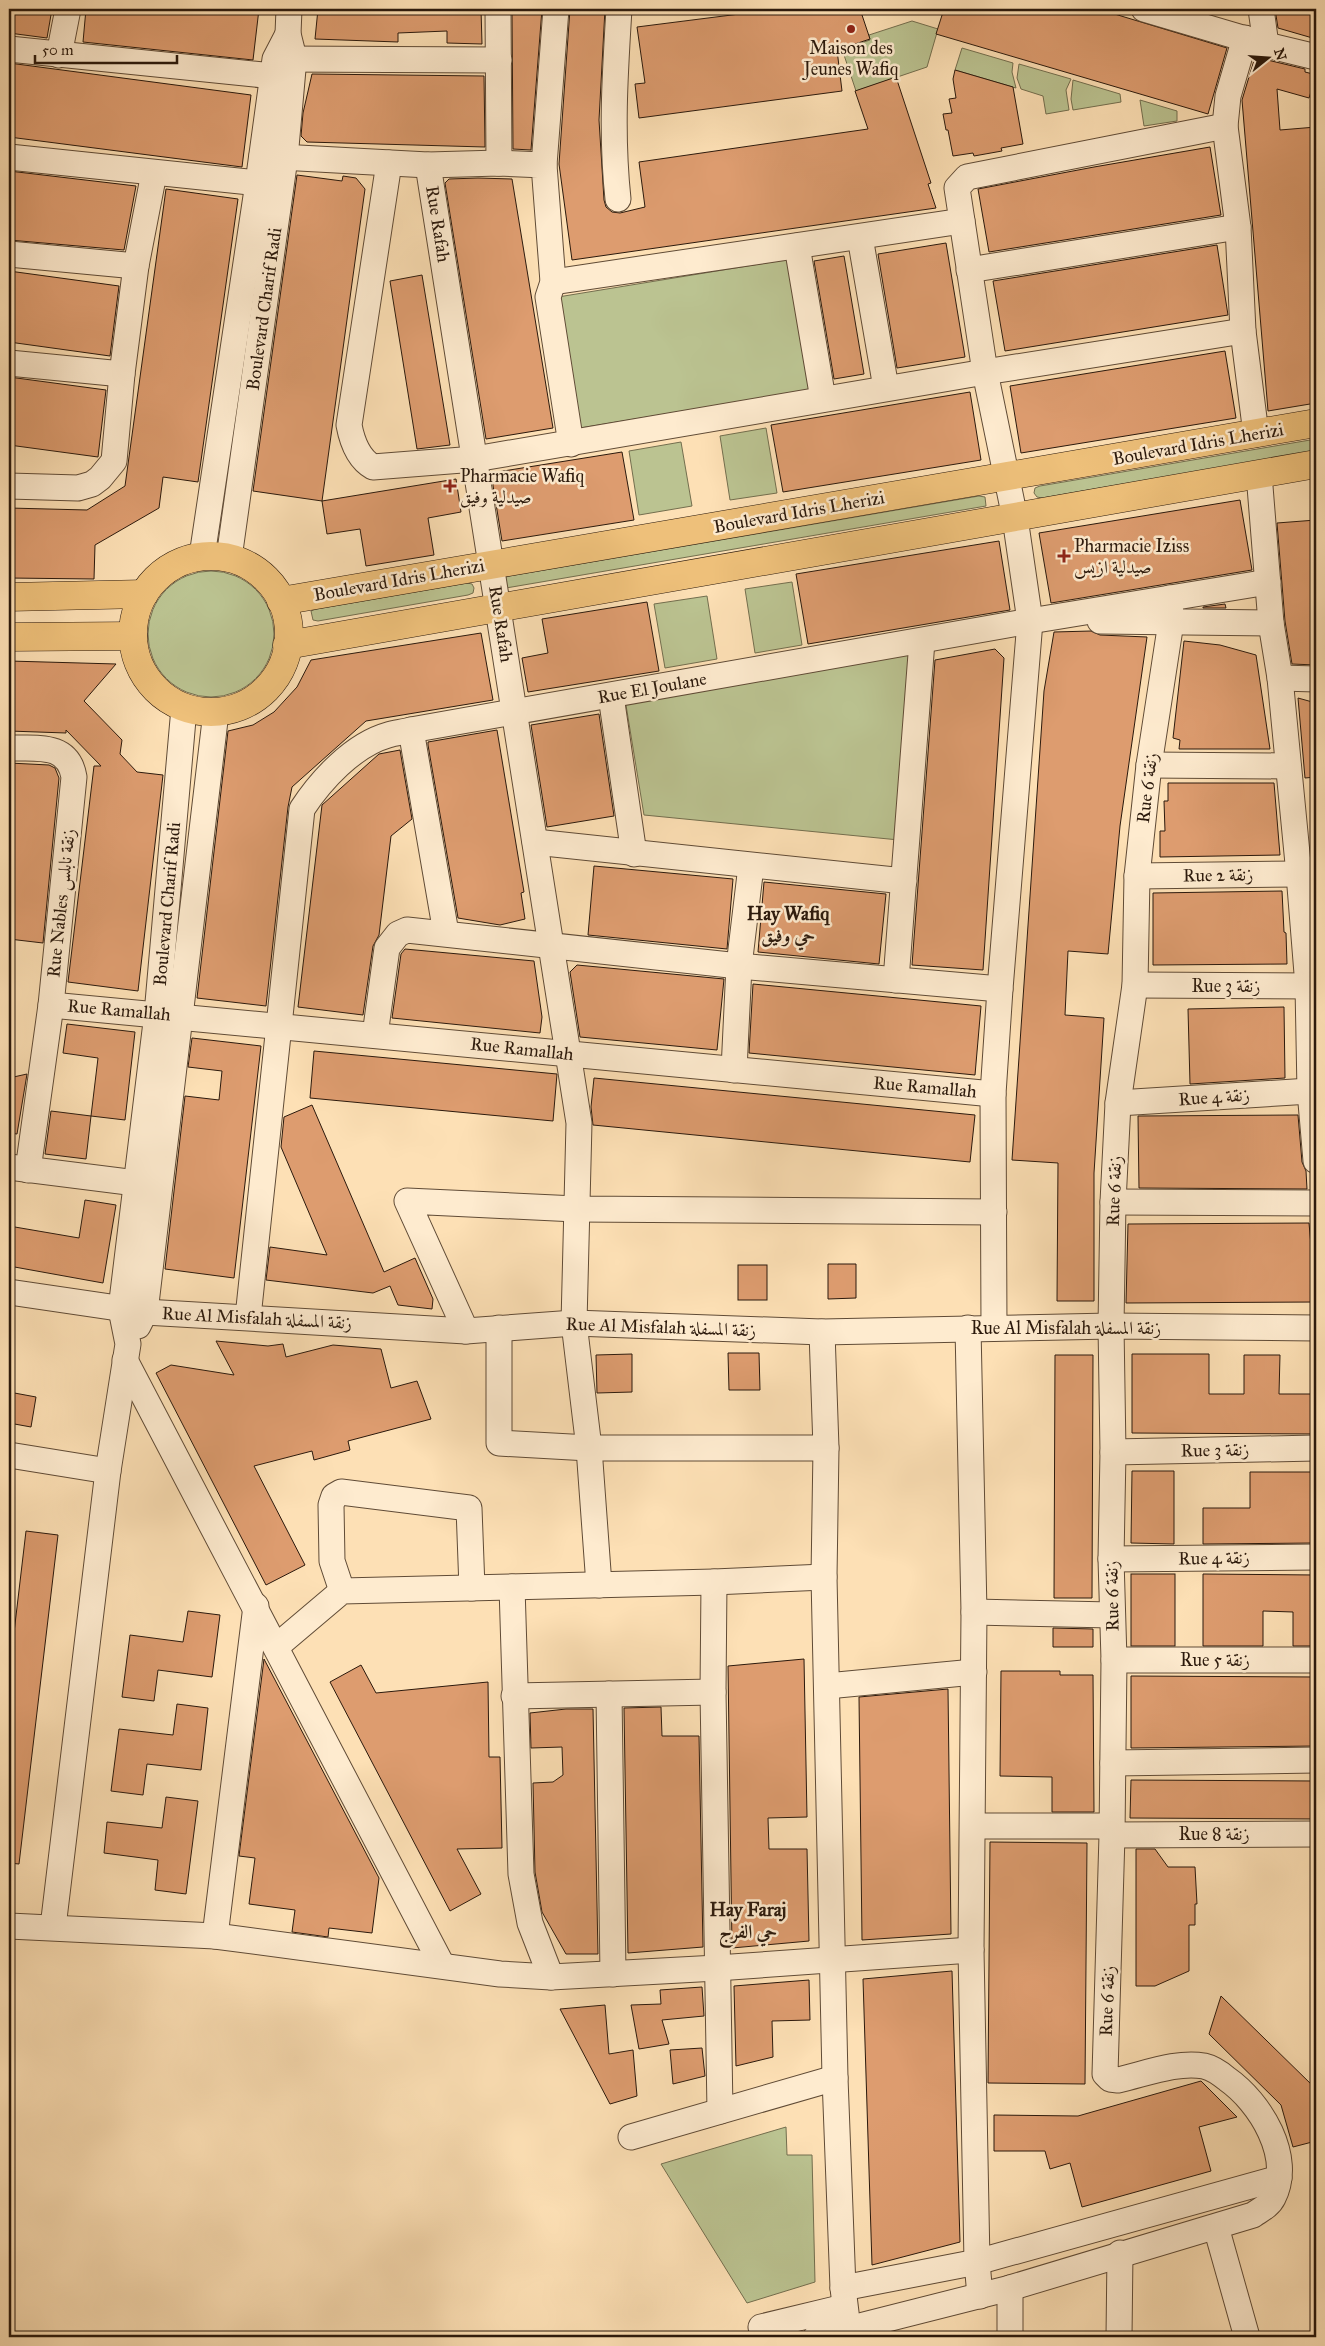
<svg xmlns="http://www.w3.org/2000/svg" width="1325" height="2346" viewBox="0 0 1325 2346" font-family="'IM FELL Great Primer',Amiri,serif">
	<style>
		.green { fill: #bbc391; stroke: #736e4e }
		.building { fill: #dd9c6f; stroke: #2b190c }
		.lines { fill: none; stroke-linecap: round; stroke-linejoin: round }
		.minor-casing { stroke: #604b36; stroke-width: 27 }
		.major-casing { stroke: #2b190c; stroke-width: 29 }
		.minor { stroke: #feebcf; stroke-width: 25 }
		.major { stroke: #eec07a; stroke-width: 28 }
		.poi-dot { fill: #8f2418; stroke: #feebcf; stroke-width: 2 }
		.labels { text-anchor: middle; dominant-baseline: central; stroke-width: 5; stroke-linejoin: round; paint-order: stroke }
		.poi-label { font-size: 18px; fill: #2b190c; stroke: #feebcf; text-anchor: start }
		.street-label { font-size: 18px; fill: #2b190c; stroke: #feebcf }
		.neighbourhood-label { font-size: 19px; font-weight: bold; fill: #2b190c; stroke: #feebcf }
	</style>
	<rect width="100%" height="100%" fill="#fde0b5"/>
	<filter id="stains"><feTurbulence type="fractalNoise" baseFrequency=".004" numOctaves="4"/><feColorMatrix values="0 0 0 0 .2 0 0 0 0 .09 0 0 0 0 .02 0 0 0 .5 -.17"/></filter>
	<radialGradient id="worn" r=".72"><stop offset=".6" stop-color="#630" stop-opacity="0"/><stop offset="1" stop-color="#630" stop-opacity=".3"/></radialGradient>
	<g class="green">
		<path d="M912,21L938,29L927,67L856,91L842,49L870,40L869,35Z"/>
		<path d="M962,48L1013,63L1012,72L1016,88L955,70Z"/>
		<path d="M1019,64L1071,79L1066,90L1069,110L1046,114L1043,96L1021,89L1017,78Z"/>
		<path d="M1073,80L1120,94L1121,102L1073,110L1071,99Z"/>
		<path d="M1140,100L1177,111V121L1144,126Z"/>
		<path d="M790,259L812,390L580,428L558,297Z"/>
		<path d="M766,428L777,493L730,500L720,436Z"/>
		<path d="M1316,439V451L1042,498L1037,497L1034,493L1035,488L1040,486Z"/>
		<path d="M681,442L692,506L639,515L629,451Z"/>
		<path d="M979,496L985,497L986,506L506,588L504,578L509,576Z"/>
		<circle cx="211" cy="634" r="63"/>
		<path d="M792,582L802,645L755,653L745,589Z"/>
		<path d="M467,583L472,584L474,588L473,593L468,595L318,621L313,620L311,611L316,609Z"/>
		<path d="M707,596L717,659L665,668L654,604Z"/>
		<path d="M913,652L899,840L644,815L625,699Z"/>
		<path d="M786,2127L787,2155H812L815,2282L747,2303L661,2164Z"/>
	</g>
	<g class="building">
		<path d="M9,9H52L47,38L9,33Z"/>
		<path d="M86,9H259L253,60L83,42Z"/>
		<path d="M318,9H481L482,44L447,43V31L398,33V42L315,39Z"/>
		<path d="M516,9H542L531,150L513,149L512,13H516Z"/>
		<path d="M570,9H605L599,120L604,200L606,207L612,212L620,213L645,207L639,162L868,129L855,91L896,77L931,183L928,184L936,208L572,260L559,164Z"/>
		<path d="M779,9H860L870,39L837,50L842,91L639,118L635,84L645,83L637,27Z"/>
		<path d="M944,9H1098L1227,48L1208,114L936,34Z"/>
		<path d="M1275,9H1316V39L1278,28Z"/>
		<path d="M1255,57L1305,69V72L1313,74L1311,81L1314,82L1309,98L1277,89L1280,130L1316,127V403L1268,411L1242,100Z"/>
		<path d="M9,63L251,95L242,167L9,137Z"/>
		<path d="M955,70L1013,87L1023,144L1001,148L1002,151L974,156L973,153L953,156L948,130H946L943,114L952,113L949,99L956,98L953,79Z"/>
		<path d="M312,74L484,76L485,147L307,142L301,136L303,113Z"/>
		<path d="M1210,147L1221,215L989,252L978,189L1094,167Z"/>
		<path d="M9,171L136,186L124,250L9,240Z"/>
		<path d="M297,175L342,181L343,176L356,178L365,189L322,501L456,479L461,512L428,518L434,555L366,566L360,529L327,534L322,501L253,491Z"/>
		<path d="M478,178L512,179L553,428L486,439L445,183L449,179Z"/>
		<path d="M166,189L238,199L198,482L163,477L159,508L95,545L94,579L9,578V508L87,510L125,486Z"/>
		<path d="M946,243L965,357L897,368L878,254Z"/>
		<path d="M1217,245L1228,315L1005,351L993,281Z"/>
		<path d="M844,256L864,374L834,379L814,261Z"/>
		<path d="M9,271L119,286L110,356L9,342Z"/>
		<path d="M422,275L450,445L417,449L390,281Z"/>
		<path d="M1225,351L1236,418L1021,453L1010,386Z"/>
		<path d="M9,377L106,390L98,457L9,445Z"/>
		<path d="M970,392L981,460L783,492L771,425Z"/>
		<path d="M622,452L634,520L502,541L491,473Z"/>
		<path d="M1240,500L1252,570L1051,603L1039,533Z"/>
		<path d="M1316,520V665L1292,664L1285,621L1277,523Z"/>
		<path d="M999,541L1010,610L808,644L796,574Z"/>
		<path d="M647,602L659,671L528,692L522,658L548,653L542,619Z"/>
		<path d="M1225,604L1226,608H1203V607Z"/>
		<path d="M1091,631L1100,635L1147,637L1120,826L1108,954L1068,951L1065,1015L1104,1018L1094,1173V1301H1057L1058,1163L1012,1160L1044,691L1054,632Z"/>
		<path d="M481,633L493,700L366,721L292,787L288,807L266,1006L197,998L228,731L253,725L274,712L297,687L311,660Z"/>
		<path d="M1184,641L1220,645L1256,655L1270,749H1179L1180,740L1173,738Z"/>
		<path d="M995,649L1004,658L983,970L912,965L935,660Z"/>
		<path d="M9,661L116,664L84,701L122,740L120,754L137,772L163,775L138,991L68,982L94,766H101L66,730V733L9,731Z"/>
		<path d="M1298,698L1316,703V777L1305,778Z"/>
		<path d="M599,714L614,816L547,827L531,725Z"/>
		<path d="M497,730L524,892L521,893L525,919L500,925L458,918L428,745V742Z"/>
		<path d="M400,750L412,819L391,836L379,935L373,946L363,1015L298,1007L322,805L379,754Z"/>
		<path d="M9,763L49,765L55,768L59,778L43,943L9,939Z"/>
		<path d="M1168,783H1274L1280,855L1160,857V831H1165L1164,801H1168Z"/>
		<path d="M594,866L733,879L727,949L588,935Z"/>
		<path d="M764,882L886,894L879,964L758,952Z"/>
		<path d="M1282,891L1284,932L1286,933L1287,964L1153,965V893Z"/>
		<path d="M405,949L534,961L542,1017L540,1033L392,1018L401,954Z"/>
		<path d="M577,965L724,979L717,1050L580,1037L570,972Z"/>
		<path d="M753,984L981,1006L975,1075L749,1053Z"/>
		<path d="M1284,1007L1285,1078L1190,1084L1188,1009Z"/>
		<path d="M67,1024L135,1032L125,1120L91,1116L98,1058L63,1053Z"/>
		<path d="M192,1038L261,1046L234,1278L165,1269L185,1096L219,1100L222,1071L188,1067Z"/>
		<path d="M314,1051L557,1074L553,1121L310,1098Z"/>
		<path d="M27,1074L17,1134L9,1133V1078Z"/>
		<path d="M594,1078L975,1115L970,1162L593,1125L591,1107Z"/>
		<path d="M312,1105L384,1272L415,1258L433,1299L432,1309L398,1305L390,1286L373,1293L266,1280L270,1247L327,1255L281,1147L284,1117Z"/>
		<path d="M51,1111L91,1116L86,1159L45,1154Z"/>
		<path d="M1298,1115L1302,1162L1306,1171L1307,1189L1139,1188L1138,1116Z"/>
		<path d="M85,1200L116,1205L103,1283L9,1266V1226L79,1238Z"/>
		<path d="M1309,1223L1316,1302L1126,1303L1128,1224Z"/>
		<path d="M828,1264H856V1298L828,1299Z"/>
		<rect x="738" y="1265" width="29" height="35"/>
		<path d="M216,1341L268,1346L283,1344L286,1357L333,1345L381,1349L391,1388L417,1381L431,1419L348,1441L350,1450L314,1460L312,1451L254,1466L305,1565L266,1585L156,1373L171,1365L234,1375Z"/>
		<path d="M728,1353H759L760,1390H729Z"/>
		<path d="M632,1354V1392L597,1393L596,1355Z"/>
		<path d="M1132,1354H1209V1394H1244V1355H1280L1279,1394H1316V1434L1132,1433Z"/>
		<path d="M1055,1355H1093L1092,1598H1054Z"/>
		<path d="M9,1392L36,1397L31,1427L9,1423Z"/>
		<path d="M1132,1471H1174V1544L1131,1543Z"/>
		<path d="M1250,1472H1316V1543L1203,1544V1508H1250Z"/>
		<path d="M26,1531L58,1535L19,1864L9,1863V1675Z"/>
		<rect x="1131" y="1574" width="44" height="72"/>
		<path d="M1203,1574L1316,1575V1646H1293V1612L1263,1611V1646H1203Z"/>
		<path d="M188,1611L220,1615L212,1677L158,1670L154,1701L122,1697L130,1635L183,1642Z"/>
		<path d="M1053,1628L1093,1629V1647H1053Z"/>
		<path d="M264,1659L379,1878L372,1933L329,1928L328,1937L292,1932L295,1910L249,1904L255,1858L239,1856Z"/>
		<path d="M804,1659L807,1817L768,1818L769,1849H807L809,1941L732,1948L728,1666Z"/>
		<path d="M361,1665L376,1693L488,1682L489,1757H500L502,1848L457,1849L481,1894L450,1911L330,1682Z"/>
		<path d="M1001,1671H1060V1675H1093L1094,1812H1052V1777L1000,1776Z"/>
		<path d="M1131,1676L1316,1677V1746L1131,1748Z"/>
		<path d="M948,1689L951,1934L862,1940L859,1697Z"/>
		<path d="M177,1704L208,1708L201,1770L147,1764L143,1795L111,1791L119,1729L173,1735Z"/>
		<path d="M661,1707L662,1736H699L703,1947L628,1953L624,1708Z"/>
		<path d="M566,1709H593L598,1954H566L542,1912L535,1872L533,1783L553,1782L563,1775L562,1747L531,1748L530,1713Z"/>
		<path d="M1131,1780L1316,1781V1819L1130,1818Z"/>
		<path d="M166,1797L198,1801L186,1894L155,1890L158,1860L104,1853L107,1822L162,1828Z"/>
		<path d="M990,1842L1087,1843L1085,2084L988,2083Z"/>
		<path d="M1136,1849H1155L1168,1867H1195L1197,1904H1195V1925H1189V1971L1155,1986H1136Z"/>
		<path d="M952,1971L960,2242L872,2265L863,1979Z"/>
		<path d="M809,1980L810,2020L772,2021L773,2057L736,2066L734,1986Z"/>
		<path d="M702,1987L704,2016L662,2020L669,2044L639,2049L631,2005L661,2004L660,1990Z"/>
		<path d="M1221,1996L1312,2085L1316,2112V2141L1293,2147L1281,2105L1209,2034Z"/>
		<path d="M605,2005L609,2054L633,2050L637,2096L610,2104L560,2009Z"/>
		<path d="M702,2048L705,2076L673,2084L670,2050Z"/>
		<path d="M1201,2081L1237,2117L1199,2127L1211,2171L1082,2207L1070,2163L1050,2169L1045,2151H994V2115L1078,2116Z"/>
	</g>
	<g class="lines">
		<g class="minor-casing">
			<g id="minor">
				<path d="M498,9L499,163"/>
				<path d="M1144,9L1266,45L1316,57"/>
				<path d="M1261,9L1266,45"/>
				<path d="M1245,38L1228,96L1225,126L1238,227L1243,331L1256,434"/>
				<path d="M9,49L273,76"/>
				<path d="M59,55L68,9"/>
				<path d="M279,59L499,60"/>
				<path d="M262,156L428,165L499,163L544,165L553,282L548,297L571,444"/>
				<path d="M9,157L258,183"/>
				<path d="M389,163L349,425C352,441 359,459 373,467L475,459L985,372L1243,331"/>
				<path d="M428,165L579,1123L574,1323L589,1448L599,1585"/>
				<path d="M544,165L556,9"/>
				<path d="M618,199C611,134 615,74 619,9"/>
				<path d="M860,237L886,388"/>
				<path d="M797,246L823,399"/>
				<path d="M9,254L136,266"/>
				<path d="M969,270L1238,227"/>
				<path d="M553,282L962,221"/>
				<path d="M9,363L122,374"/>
				<path d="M1259,474L1271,623L1280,678L1299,874L1308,986L1310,1091L1316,1161"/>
				<path d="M9,486L78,488L92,484L100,478L114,461L122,374L136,266L154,173"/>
				<path d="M202,556L258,183L275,59L288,34"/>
				<path d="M229,558L285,158L294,58L288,34L289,9"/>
				<path d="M1100,621L1271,623"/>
				<path d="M1280,678L1316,679"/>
				<path d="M611,696L634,854"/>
				<path d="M411,730L446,933"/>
				<path d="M9,748C36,749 68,742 74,777L51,1005L28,1170"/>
				<path d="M1149,765L1288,766"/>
				<path d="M535,842L904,881"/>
				<path d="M1137,876L1299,874"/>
				<path d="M896,980L922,641"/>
				<path d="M1135,985L1316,986"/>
				<path d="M51,1005L993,1094"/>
				<path d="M375,1035L387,948L398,934L407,930L739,966L1000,989"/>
				<path d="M734,1070L739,966L751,866"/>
				<path d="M1118,1103L1310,1091"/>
				<path d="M9,1167L136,1183"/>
				<path d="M1113,1202L1316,1203"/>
				<path d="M9,1292L145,1312L466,1331L574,1323L822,1332L1111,1326L1316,1328"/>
				<path d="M248,1317L302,809C321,780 353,745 388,735C395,733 403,732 411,730L1030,621L1268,582"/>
				<path d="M138,1326L145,1312L216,712"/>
				<path d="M499,1328V1443L589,1448H826L822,1332"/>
				<path d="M968,1328L974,1612L971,1950L977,2262L980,2296"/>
				<path d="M994,1328L993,1094L1000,989L1030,621L1015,518L985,372L957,188L967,177L1225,126"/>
				<path d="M466,1331L407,1201L576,1209L994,1212"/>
				<path d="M125,1360L442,1965"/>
				<path d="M826,1448L824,1577L835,2078L843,2288L849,2337"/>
				<path d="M1113,1452L1316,1448"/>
				<path d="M9,1455L108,1471"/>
				<path d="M1111,1559L1316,1557"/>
				<path d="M714,1582L713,1692L720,2111"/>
				<path d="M512,1587L521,1874L530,1923L551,1977"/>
				<path d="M342,1591L332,1561L331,1505L334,1496L341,1492L469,1508L472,1588"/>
				<path d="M974,1612L1112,1615"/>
				<path d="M277,1646L342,1591L714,1582L824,1577"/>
				<path d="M1114,1660H1316"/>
				<path d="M827,1686L974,1672"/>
				<path d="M609,1694L613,1974"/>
				<path d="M514,1696L713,1692"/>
				<path d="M1113,1763L1316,1760"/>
				<path d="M973,1826H1112"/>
				<path d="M1112,1835L1316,1834"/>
				<path d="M9,1926L215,1936L500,1974L551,1977L717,1968L971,1950"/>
				<path d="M53,1927L108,1471L128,1344L121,1309L157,1014L184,708"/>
				<path d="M215,1936L256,1606"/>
				<path d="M631,2137L835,2078"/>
				<path d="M1216,2227L1247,2337"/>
				<path d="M843,2288L977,2262L1279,2178"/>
				<path d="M761,2327L844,2307"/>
				<path d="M816,2337L1010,2288L1253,2215C1260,2210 1269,2206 1273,2198C1294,2157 1260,2102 1227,2079C1221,2074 1213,2068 1204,2066C1177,2061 1145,2074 1118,2080L1110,2079L1105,2074L1112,1835L1114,1660L1111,1559L1113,1452L1111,1326L1113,1202L1118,1103L1135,985L1137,876L1149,765L1171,622L1170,598"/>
				<path d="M1010,2337V2288"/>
				<path d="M1119,2337L1120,2253"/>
			</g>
		</g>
		<g class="major-casing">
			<g id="major">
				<circle cx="211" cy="634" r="78"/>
				<path d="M9,597L144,594"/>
				<path d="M281,601L1316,423"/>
				<path d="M9,637L133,636"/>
				<path d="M287,645L1316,464"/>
			</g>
		</g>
		<use href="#minor" class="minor"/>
		<use href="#major" class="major"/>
	</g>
	<g class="poi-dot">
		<circle cx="851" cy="29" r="5"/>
		<path d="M447.5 478.5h5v5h5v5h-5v5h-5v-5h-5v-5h5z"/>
		<path d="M1061.5 548.5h5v5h5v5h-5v5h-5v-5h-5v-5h5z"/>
	</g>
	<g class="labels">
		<g class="poi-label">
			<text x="851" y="48" text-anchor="middle">Maison des<tspan x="851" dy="21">Jeunes Wafiq</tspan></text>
			<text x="460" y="476">Pharmacie Wafiq<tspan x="460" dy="21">صيدلية وفيق</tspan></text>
			<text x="1074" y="546">Pharmacie Iziss<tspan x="1074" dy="21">صيدلية ازيس</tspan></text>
		</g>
		<g class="street-label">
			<text transform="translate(438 224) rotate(81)">Rue Rafah</text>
			<text transform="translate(264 309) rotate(-82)">Boulevard Charif Radi</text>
			<text transform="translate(1198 444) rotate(-10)">Boulevard Idris Lherizi</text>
			<text transform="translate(799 512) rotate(-10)">Boulevard Idris Lherizi</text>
			<text transform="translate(399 580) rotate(-10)">Boulevard Idris Lherizi</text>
			<text transform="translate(501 624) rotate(81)">Rue Rafah</text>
			<text transform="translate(652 688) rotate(-10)">Rue El Joulane</text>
			<text transform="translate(1147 788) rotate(-83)">Rue 6 زنقة</text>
			<text transform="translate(1218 875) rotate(-1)">Rue 2 زنقة</text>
			<text transform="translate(61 903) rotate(-84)">Rue Nables زنقة نابلس</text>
			<text transform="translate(167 904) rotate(-85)">Boulevard Charif Radi</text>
			<text x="1226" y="986">Rue 3 زنقة</text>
			<text transform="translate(119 1010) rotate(5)">Rue Ramallah</text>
			<text transform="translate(522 1049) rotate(6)">Rue Ramallah</text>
			<text transform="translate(925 1087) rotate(5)">Rue Ramallah</text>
			<text transform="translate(1214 1097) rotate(-4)">Rue 4 زنقة</text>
			<text transform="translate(1114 1191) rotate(-88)">Rue 6 زنقة</text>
			<text transform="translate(257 1318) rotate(3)">Rue Al Misfalah زنقة المسفلة</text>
			<text transform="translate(661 1327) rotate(2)">Rue Al Misfalah زنقة المسفلة</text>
			<text x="1066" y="1328">Rue Al Misfalah زنقة المسفلة</text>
			<text transform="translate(1215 1450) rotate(-1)">Rue 3 زنقة</text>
			<text transform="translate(1214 1558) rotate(-1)">Rue 4 زنقة</text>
			<text transform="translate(1112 1596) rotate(-91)">Rue 6 زنقة</text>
			<text x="1215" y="1660">Rue 5 زنقة</text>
			<text x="1214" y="1834">Rue 8 زنقة</text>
			<text transform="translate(1107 2001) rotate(-88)">Rue 6 زنقة</text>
		</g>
		<g class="neighbourhood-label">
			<text x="788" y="913">Hay Wafiq<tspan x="788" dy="22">حي وفيق</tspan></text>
			<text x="748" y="1909">Hay Faraj<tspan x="748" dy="22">حي الفرج</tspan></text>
		</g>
	</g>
	<rect width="1325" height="2346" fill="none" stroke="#fde0b5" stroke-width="30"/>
	<rect x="10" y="10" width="1305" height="2326" fill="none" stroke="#2b190c" stroke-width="2.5"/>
	<rect x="15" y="15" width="1295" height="2316" fill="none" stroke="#2b190c"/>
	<g transform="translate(1268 58) rotate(73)" stroke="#feebcf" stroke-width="4" paint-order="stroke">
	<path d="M0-4L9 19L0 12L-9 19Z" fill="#2b190c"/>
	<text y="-8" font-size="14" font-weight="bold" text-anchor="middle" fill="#2b190c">N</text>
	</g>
	<path d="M35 55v8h142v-8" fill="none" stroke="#2b190c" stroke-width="2.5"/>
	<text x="42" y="55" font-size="15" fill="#2b190c" stroke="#feebcf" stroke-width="4" paint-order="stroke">50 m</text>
	<rect width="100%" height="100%" filter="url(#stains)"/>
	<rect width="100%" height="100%" fill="url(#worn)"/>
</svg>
